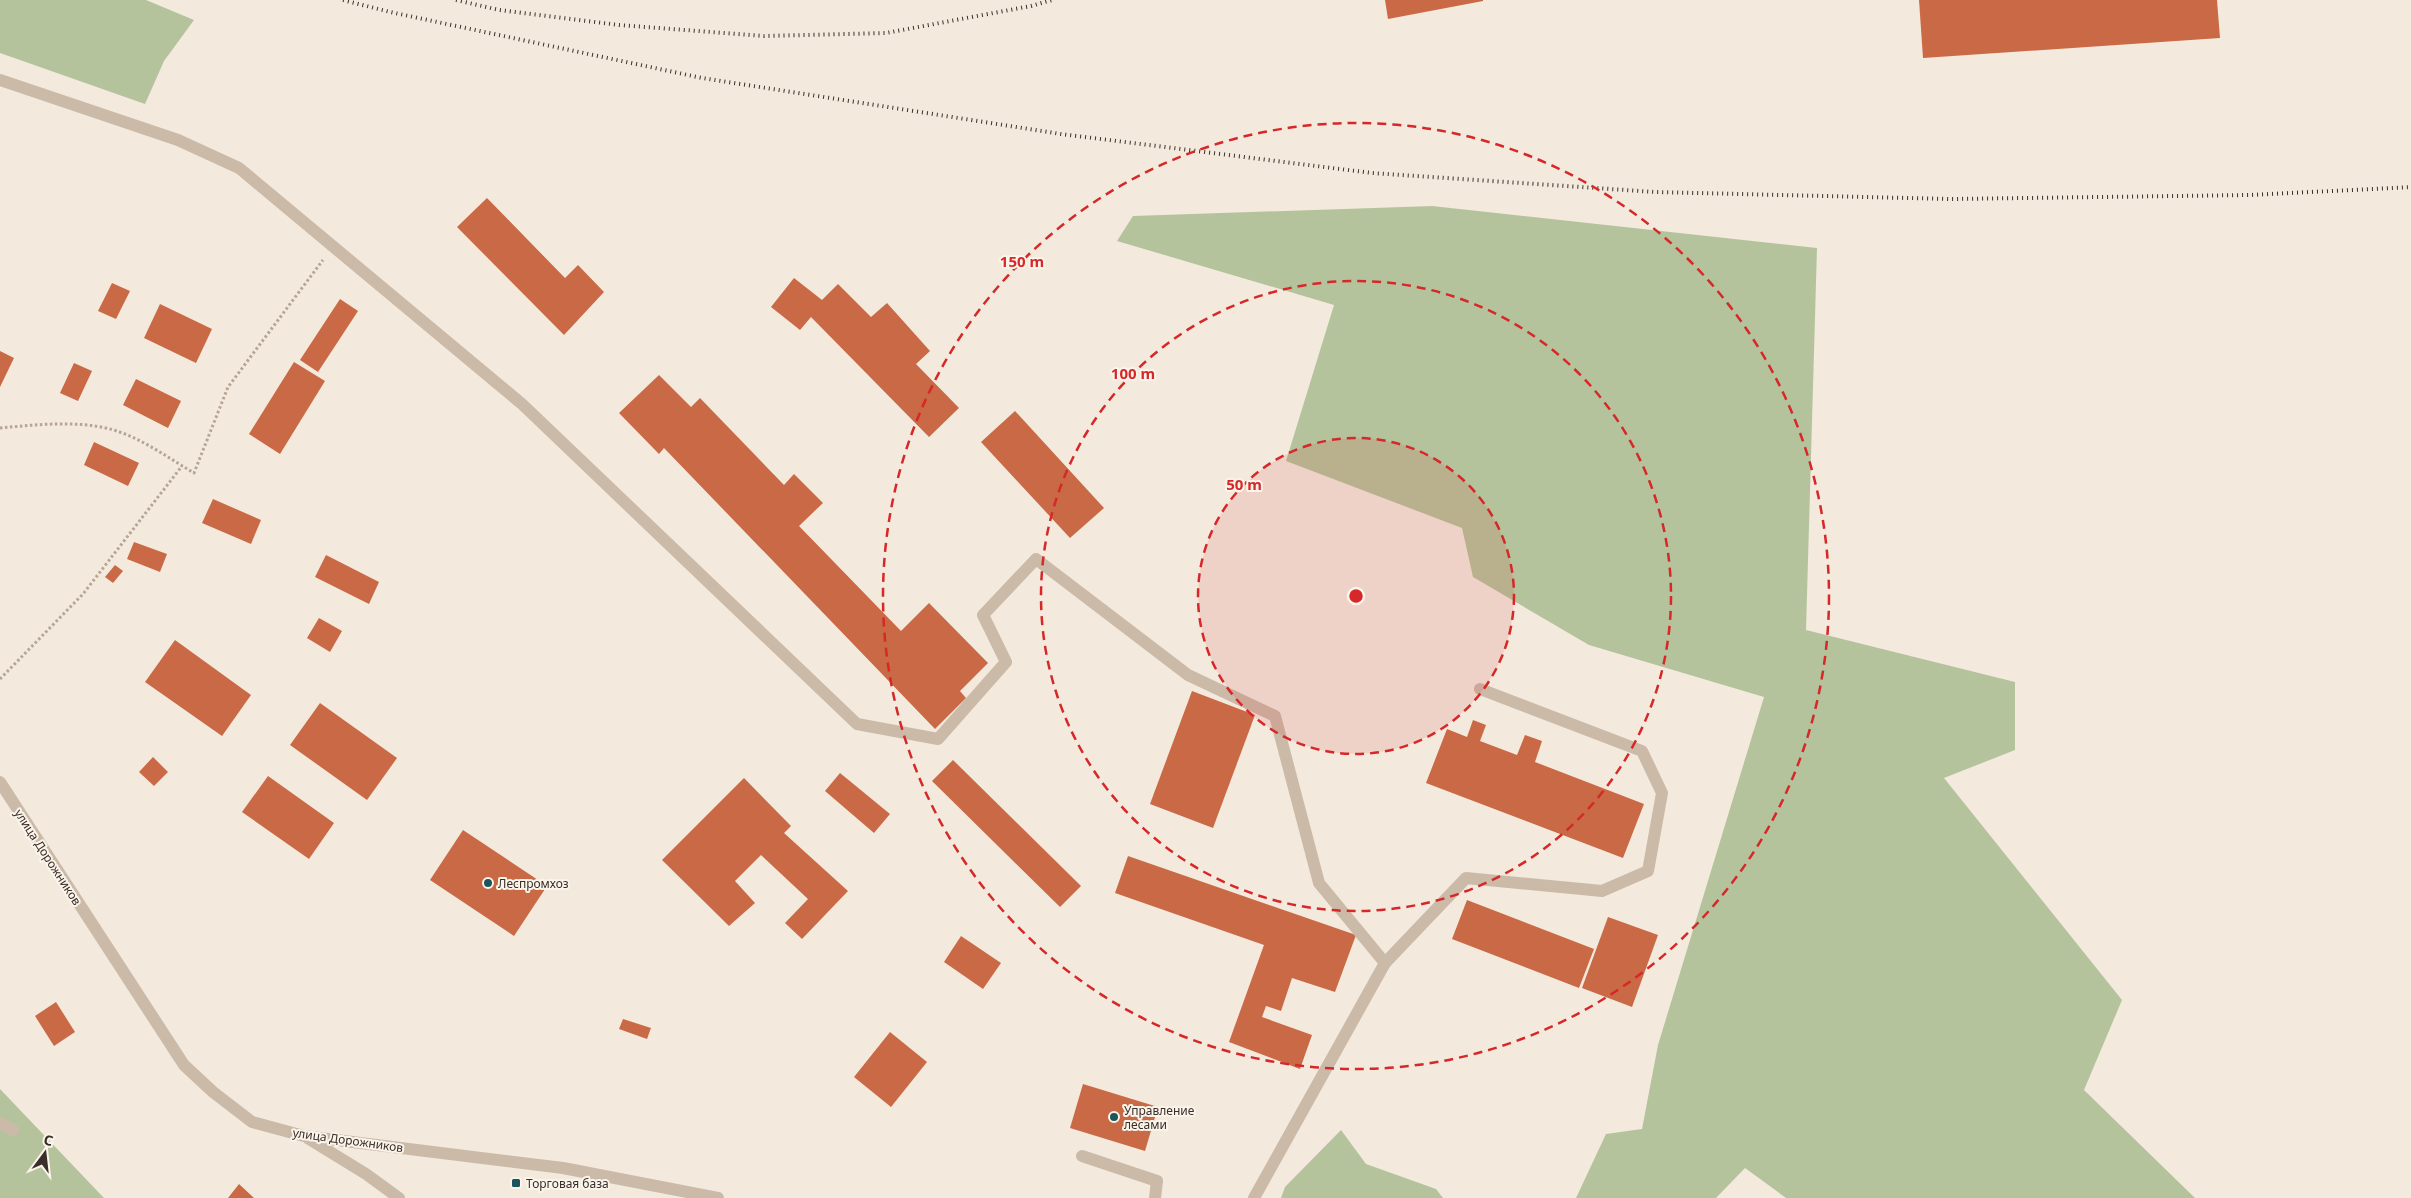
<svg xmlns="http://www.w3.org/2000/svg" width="2411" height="1198" viewBox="0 0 2411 1198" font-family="'Noto Sans',sans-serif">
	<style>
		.green { fill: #b5c39d }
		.building { fill: #ca6945 }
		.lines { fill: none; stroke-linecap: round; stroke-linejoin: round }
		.path { stroke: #b8a493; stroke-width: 3; stroke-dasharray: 2.5 2.5; stroke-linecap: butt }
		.minor { stroke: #ccbaa9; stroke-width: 12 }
		.rail { stroke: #392e29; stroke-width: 4; stroke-dasharray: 1 4; stroke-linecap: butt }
		.ring { fill: none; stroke: #d62828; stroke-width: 2.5; stroke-dasharray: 9 6 }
		.poi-dot { fill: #1c565c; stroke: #fbf4ea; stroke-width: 2 }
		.labels { text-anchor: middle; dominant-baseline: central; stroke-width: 4; stroke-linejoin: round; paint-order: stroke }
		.street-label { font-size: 12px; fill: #392e29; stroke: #fbf4ea }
		.poi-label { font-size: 12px; fill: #392e29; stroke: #fbf4ea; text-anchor: start }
		.centre { fill: #d62828; stroke: #fbf4ea; stroke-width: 2.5 }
		.ring-label { font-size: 15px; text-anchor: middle; font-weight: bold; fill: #d62828; stroke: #fbf4ea; stroke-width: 4; stroke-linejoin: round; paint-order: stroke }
	</style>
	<rect width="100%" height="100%" fill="#f3eadd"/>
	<g class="green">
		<path d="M0,0H146L194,20L164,61L145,104L0,53Z"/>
		<path d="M1432,206L1817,248L1806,630L2015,682V750L1944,778L2122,1000L2084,1090L2195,1198H1786L1745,1168L1716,1198H1576L1606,1134L1642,1129L1658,1045L1764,697L1589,645L1473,577L1462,528L1286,461L1334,305L1117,241L1133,216Z"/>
		<path d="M0,1089L104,1198H0Z"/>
		<path d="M1341,1130L1366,1164L1436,1189L1443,1198H1281L1285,1187Z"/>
	</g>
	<g class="building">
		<path d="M1385,0H1483V1L1388,19Z"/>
		<path d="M1919,0H2217L2220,38L1923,58Z"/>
		<path d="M487,198L565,278L578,265L604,292L564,335L457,227Z"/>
		<path d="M794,278L822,300L838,284L871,317L887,303L930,351L916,364L959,408L929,437L811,317L800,330L771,307Z"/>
		<path d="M112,283L130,291L116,319L98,311Z"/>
		<path d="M340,299L358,311L318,372L300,360Z"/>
		<path d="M160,304L212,329L196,363L144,338Z"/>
		<path d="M0,351L14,358L0,387Z"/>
		<path d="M294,362L325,381L280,454L249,434Z"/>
		<path d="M74,363L92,371L78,401L60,393Z"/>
		<path d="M659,375L691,407L700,398L784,485L794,474L823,503L799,526L901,631L929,603L988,663L960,691L966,698L935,729L664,448L659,454L619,413Z"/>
		<path d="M136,379L181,401L168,428L123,405Z"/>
		<path d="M1015,411L1104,508L1070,538L981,442Z"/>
		<path d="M94,442L139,463L128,486L84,465Z"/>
		<path d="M213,499L261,520L251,544L202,523Z"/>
		<path d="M134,542L167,554L160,572L127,559Z"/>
		<path d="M326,555L379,582L369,604L315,577Z"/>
		<path d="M115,565L123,571L113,583L105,577Z"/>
		<path d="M319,618L342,631L330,652L307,638Z"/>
		<path d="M175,640L251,695L222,736L145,682Z"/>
		<path d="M1192,691L1255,715L1213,828L1150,804Z"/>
		<path d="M320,703L397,758L367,800L290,745Z"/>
		<path d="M1473,720L1486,725L1480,741L1517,755L1525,735L1542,741L1535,762L1644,804L1623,858L1426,783L1447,729L1467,737Z"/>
		<path d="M153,757L168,772L154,786L139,772Z"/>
		<path d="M953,760L1081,886L1060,907L932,781Z"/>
		<path d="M840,773L890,814L874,833L825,791Z"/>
		<path d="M268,776L334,823L309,859L242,812Z"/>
		<path d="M744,778L791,826L784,833L848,891L802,939L785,923L808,899L761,855L735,881L755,903L729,926L662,860Z"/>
		<path d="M463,830L547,886L514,936L430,880Z"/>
		<path d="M1128,856L1356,935L1335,992L1292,978L1281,1011L1266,1006L1262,1017L1312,1035L1300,1069L1229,1042L1264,945L1115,893Z"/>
		<path d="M1467,900L1594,949L1579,988L1452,939Z"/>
		<path d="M1608,917L1658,935L1632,1007L1582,988Z"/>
		<path d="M961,936L1001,963L983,989L944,962Z"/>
		<path d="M56,1002L75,1032L54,1046L35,1016Z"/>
		<path d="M623,1019L651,1028L647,1039L619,1029Z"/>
		<path d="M890,1032L927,1062L891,1107L854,1077Z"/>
		<path d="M1083,1084L1158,1107L1145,1151L1070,1128Z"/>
		<path d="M239,1184L254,1198H228Z"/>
	</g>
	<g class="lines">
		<g class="path">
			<path d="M0,428C33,425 68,421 101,427C135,433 165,456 194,473L228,387L323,260"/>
			<path d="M0,679L83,594L182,466"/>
		</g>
		<g class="minor">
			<path d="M0,80L178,140L239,168L522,404L857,724L938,739L1006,662L983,615L1036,559L1188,675L1275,716L1319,883L1385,963L1254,1198"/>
			<path d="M0,782L184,1065L213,1092L252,1122L304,1136L563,1168L718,1198"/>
			<path d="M1385,963L1466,878L1602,891L1648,871L1662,793L1642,751L1480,689"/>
			<path d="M0,1123L13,1130"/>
			<path d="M309,1139L366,1174L399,1198"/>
			<path d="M1082,1156L1157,1181L1155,1198"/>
		</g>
		<g class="rail">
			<path d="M343,0L390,12L702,78L1061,134L1372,173L1655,192L1950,199L2250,195L2411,187"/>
			<path d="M456,0L499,10L619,25L764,36L886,33L1031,6L1052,0"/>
		</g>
	</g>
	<circle cx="1356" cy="596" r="158" fill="#d62828" fill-opacity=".12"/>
	<g class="ring">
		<circle cx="1356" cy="596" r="158"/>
		<circle cx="1356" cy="596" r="315"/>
		<circle cx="1356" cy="596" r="473"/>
	</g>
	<g class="poi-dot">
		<circle cx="488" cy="883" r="5"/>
		<circle cx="1114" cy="1117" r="5"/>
		<rect x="511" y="1178" width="10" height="10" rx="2.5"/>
	</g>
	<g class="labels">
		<g class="street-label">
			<text transform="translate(48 857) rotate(57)">улица Дорожников</text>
			<text transform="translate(348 1140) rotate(8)">улица Дорожников</text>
		</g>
		<g class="poi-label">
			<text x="498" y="883">Леспромхоз</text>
			<text x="1124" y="1110">Управление<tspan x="1124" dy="14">лесами</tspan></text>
			<text x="526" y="1183">Торговая база</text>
		</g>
	</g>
	<circle cx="1356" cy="596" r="8" class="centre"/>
	<g class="ring-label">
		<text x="1022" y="267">150 m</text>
		<text x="1133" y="379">100 m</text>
		<text x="1244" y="490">50 m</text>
	</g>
	<g transform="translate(45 1153) rotate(15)" stroke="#fbf4ea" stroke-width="4" paint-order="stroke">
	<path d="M0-4L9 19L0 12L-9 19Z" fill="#392e29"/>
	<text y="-8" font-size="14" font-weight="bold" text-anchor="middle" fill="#392e29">С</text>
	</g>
</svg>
